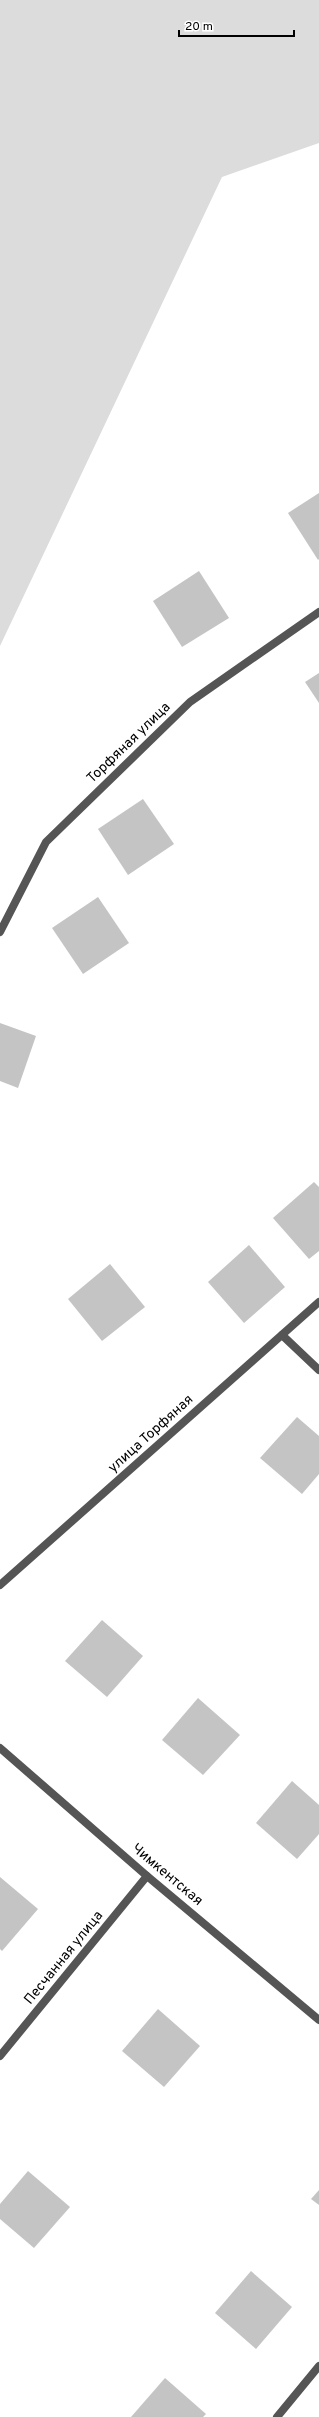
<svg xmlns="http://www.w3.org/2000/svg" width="319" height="2417" viewBox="0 0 319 2417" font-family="Overpass,sans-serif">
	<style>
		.green { fill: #dcdcdc }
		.building { fill: #c4c4c4 }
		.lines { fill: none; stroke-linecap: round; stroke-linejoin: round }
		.street { stroke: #555; stroke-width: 8 }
		.labels { text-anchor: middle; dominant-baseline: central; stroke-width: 3; stroke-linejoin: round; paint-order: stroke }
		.street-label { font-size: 14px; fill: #000; stroke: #fff }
	</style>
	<rect width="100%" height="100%" fill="#fff"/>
	<path class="green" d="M0,0H319V143L222,177L0,646Z"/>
	<g class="building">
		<path d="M319,493V559L318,560L288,513Z"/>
		<path d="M199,571L229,618L182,647L153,601Z"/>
		<path d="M319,673V703L305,682Z"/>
		<path d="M143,799L174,844L128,875L98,829Z"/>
		<path d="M98,897L129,943L83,974L52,928Z"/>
		<path d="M0,1023L36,1036L18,1088L0,1081Z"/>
		<path d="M314,1182L319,1187V1251L309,1259L273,1218Z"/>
		<path d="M249,1245L285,1287L244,1323L208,1282Z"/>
		<path d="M110,1264L145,1307L102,1341L68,1299Z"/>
		<path d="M297,1417L319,1436V1474L302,1494L260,1458Z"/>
		<path d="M102,1620L143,1656L107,1697L65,1661Z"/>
		<path d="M198,1698L240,1735L203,1775L162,1740Z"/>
		<path d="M292,1781L319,1805V1834L297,1859L256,1823Z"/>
		<path d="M0,1877L38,1909L2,1951L0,1949Z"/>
		<path d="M158,2009L200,2046L164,2087L122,2051Z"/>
		<path d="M28,2171L70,2207L34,2248L0,2219V2204Z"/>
		<path d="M319,2190V2205L311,2199Z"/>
		<path d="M251,2271L292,2307L256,2349L215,2313Z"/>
		<path d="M165,2378L206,2414L203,2417H131Z"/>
	</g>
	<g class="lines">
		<g class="street">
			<path d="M0,932L46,842L190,702L319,612"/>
			<path d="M282,1335L319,1370"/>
			<path d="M0,1585L319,1302"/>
			<path d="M0,1748L147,1876L319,2020"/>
			<path d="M0,2056L147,1876"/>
			<path d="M277,2417L319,2366"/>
		</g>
	</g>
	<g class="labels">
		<g class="street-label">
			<text transform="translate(129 743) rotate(-44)">Торфяная улица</text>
			<text transform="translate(151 1434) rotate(-42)">улица Торфяная</text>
			<text transform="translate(167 1875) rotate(40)">Чимкентская</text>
			<text transform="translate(64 1958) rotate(-51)">Песчанная улица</text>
		</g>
	</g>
	<path d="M179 30v6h115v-6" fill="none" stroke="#000000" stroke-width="2"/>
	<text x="185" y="30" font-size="12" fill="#000000" stroke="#ffffff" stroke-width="3" paint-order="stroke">20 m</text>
</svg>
